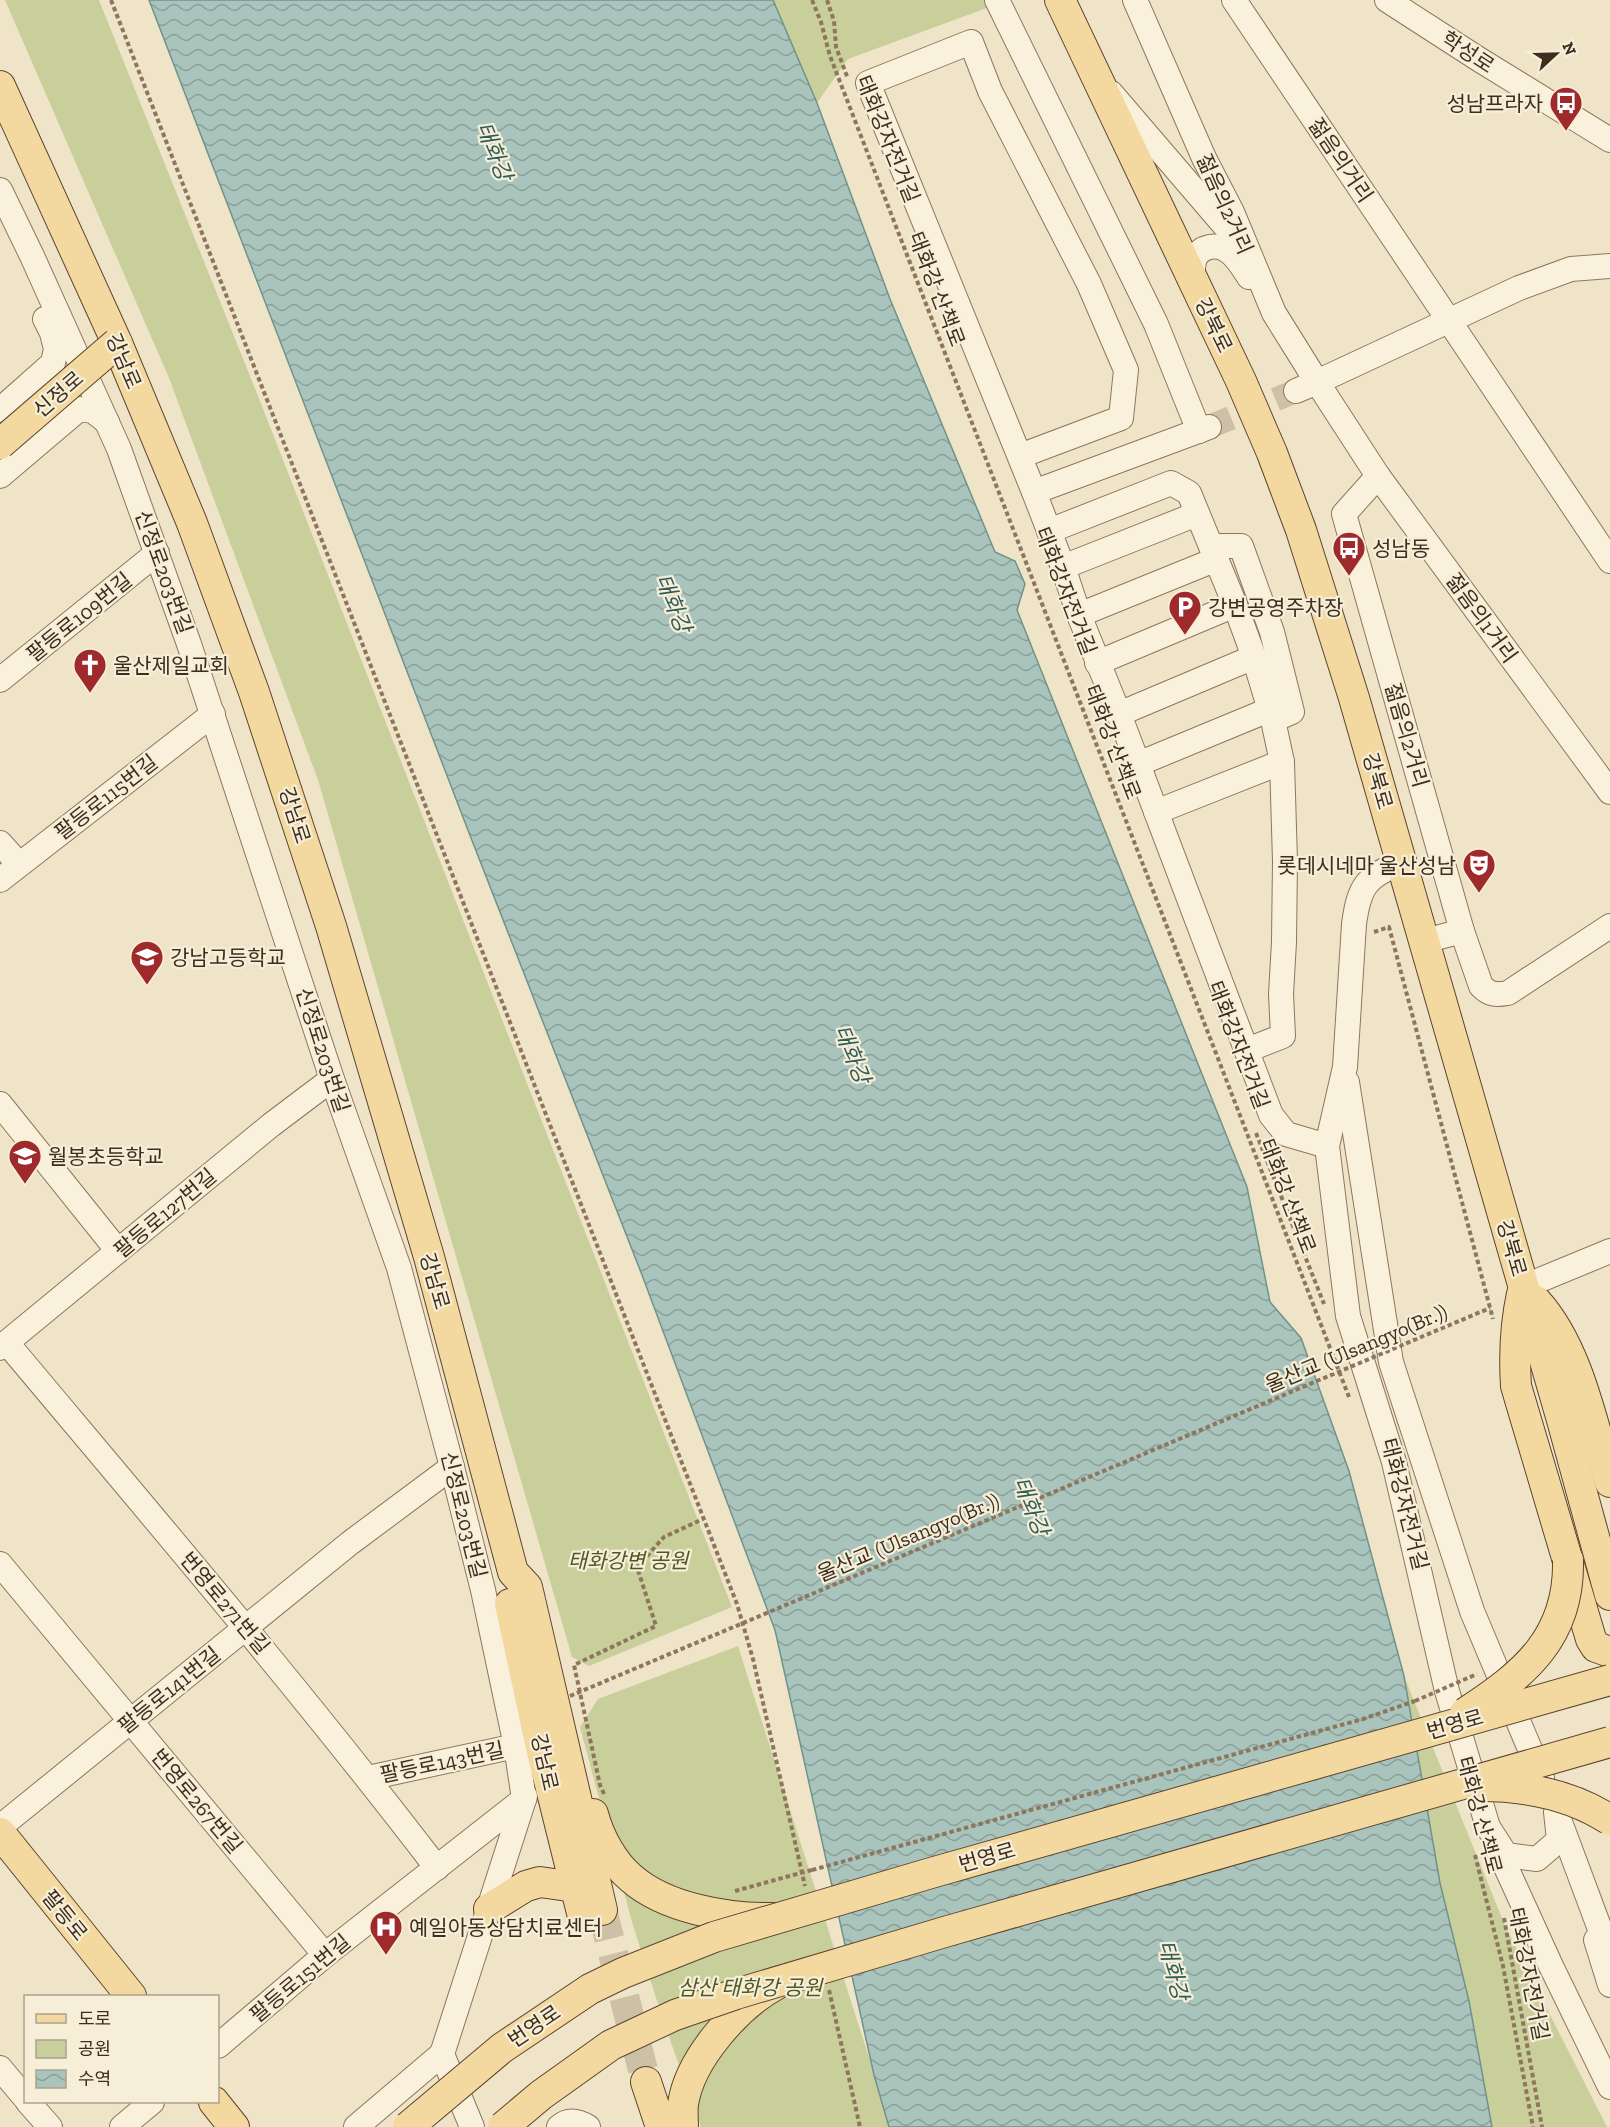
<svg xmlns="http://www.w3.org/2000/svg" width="1610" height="2127" viewBox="0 0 1610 2127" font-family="'Zilla Slab','Noto Sans KR',serif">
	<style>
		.green { fill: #c9cf9b }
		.water { fill: url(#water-waves); stroke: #6f938a; stroke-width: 1.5 }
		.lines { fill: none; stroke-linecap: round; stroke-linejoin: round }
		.minor-tunnel { stroke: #ccc0a6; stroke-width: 24; stroke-dasharray: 24 12; stroke-linecap: butt }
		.major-tunnel { stroke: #ccc0a6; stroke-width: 30; stroke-dasharray: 30 15; stroke-linecap: butt }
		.minor-casing { stroke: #8d765c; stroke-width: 26 }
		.major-casing { stroke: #5b4430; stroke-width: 32 }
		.path { stroke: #8d765c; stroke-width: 4; stroke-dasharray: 4.5 3; stroke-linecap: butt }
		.minor { stroke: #faf1dc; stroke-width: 24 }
		.major { stroke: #f3d9a0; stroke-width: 30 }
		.major-bridge-casing { stroke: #5b4430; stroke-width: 32; stroke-linecap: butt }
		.path-bridge { stroke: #8d765c; stroke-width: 4; stroke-dasharray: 4.5 3; stroke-linecap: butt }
		.major-bridge { stroke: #f3d9a0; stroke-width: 30 }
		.labels { text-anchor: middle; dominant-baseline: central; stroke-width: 4.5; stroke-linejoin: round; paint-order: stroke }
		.street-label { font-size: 21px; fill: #3d2e20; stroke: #f7eed8 }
		.poi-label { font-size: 21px; fill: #3d2e20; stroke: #f7eed8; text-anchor: start }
		.park-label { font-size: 21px; font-style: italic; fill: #4d5a26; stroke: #f7eed8 }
		.water-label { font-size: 22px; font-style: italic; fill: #2f5d5a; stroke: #f7eed8 }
	</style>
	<defs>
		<pattern id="water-waves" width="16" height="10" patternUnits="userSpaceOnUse" patternTransform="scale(1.5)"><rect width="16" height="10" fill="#a9c4bc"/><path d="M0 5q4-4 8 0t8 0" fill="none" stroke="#8ba098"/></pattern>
	</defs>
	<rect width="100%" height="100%" fill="#f0e4c8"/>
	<g class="green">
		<path d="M5,0H99L258,396L732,1607L589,1666L572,1657L318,780L169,378Z"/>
		<path d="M773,0H993L995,5L848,59L817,103Z"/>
		<path d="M738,1646L891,2127H701L664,2023L632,1922L580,1727L598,1699Z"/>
		<path d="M1404,1676L1506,1928L1607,2127H1492L1469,2001L1440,1883Z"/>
	</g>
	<path class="water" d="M149,0H773L817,103L890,299L995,552L1015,561L1025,584L1017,610L1247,1187L1270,1302L1301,1338L1349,1471L1404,1676L1440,1883L1469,2001L1492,2127H889L874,2075L775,1630L642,1275L471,838Z"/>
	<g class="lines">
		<path class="minor-tunnel" d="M1209,427L1296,391"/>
		<path class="major-tunnel" d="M602,1910L646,2082"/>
		<g class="minor-casing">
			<g id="minor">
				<path d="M997,0L1156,324L1199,431"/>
				<path d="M1135,0L1204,158L1232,212L1274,313L1317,382L1296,391"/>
				<path d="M1234,0L1610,561"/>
				<path d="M1387,0L1480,60L1610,140"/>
				<path d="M1111,93L1231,233"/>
				<path d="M0,190L32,256L119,449L189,644L332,1079L399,1268L452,1467L483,1590L516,1746L524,1799"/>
				<path d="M1610,266L1571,269L1519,288L1317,382L1378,476L1610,792"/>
				<path d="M1193,282C1193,275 1192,266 1195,258C1201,246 1217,243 1228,251C1237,257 1243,268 1249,277"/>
				<path d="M0,410L53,363L56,349L52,333L45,319"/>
				<path d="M1020,456L1121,418L1126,370L1089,284L990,91L971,42L868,83L1034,492L1063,567L1079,615L1119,714L1271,1115L1286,1134L1327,1146"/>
				<path d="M0,476L79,409L93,411L107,422"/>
				<path d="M1378,476L1344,514L1462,931L1481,986C1490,995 1496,995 1508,993L1610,926"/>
				<path d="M1034,492L1209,427"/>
				<path d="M1049,531L1171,483L1189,493L1235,605L1254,657L1273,720L1282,762L1285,861L1284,942L1281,994L1283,1036L1247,1050"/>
				<path d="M1211,546H1241L1272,632L1292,712L1273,720"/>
				<path d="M1063,567L1197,514"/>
				<path d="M1079,615L1217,559"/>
				<path d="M1097,663L1235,605"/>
				<path d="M0,680L157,553"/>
				<path d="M1119,714L1254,657"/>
				<path d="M1138,764L1271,709"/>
				<path d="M1156,812L1282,762"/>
				<path d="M0,843L19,864"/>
				<path d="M1401,863C1366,876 1359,887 1354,924L1345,1067L1327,1146L1348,1316L1394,1462L1447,1691L1488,1827L1506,1855L1537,1859L1559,1840L1556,1812"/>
				<path d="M0,880L213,714"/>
				<path d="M1425,941L1462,931"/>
				<path d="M1347,1082L1391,1362L1472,1611L1542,1778"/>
				<path d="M0,1104L118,1251"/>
				<path d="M1523,1287L1610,1251"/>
				<path d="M7,1343C152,1516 299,1688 437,1868"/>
				<path d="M0,1348L271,1125L332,1079"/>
				<path d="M0,1564L325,1955"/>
				<path d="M368,1778L516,1746"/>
				<path d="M1560,1822L1610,1956"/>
				<path d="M0,1827L350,1543L452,1467"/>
				<path d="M1495,1843L1551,1966L1610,2087"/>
				<path d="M1596,1940L1610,1985"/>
				<path d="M218,2046L325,1955L524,1799"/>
				<path d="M442,2054L525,1796"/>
				<path d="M0,2068L26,2099"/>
				<path d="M28,2102L50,2127"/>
				<path d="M122,2127L152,2102"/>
				<path d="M356,2127L442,2054L472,2127"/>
				<path d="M559,2127C568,2119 578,2121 588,2127"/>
			</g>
		</g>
		<g class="major-casing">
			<g id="major">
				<path d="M1060,0L1241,381L1272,453L1301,530L1354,698L1562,1420L1610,1595"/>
				<path d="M0,86L117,343L192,523L254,692L331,926L429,1257L513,1572L527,1587L602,1910"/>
				<path d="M1522,1294C1515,1326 1514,1354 1516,1386L1591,1639L1596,1647L1610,1652"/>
				<path d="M1536,1301C1578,1347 1592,1423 1610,1482"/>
				<path d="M510,1604L542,1752L583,1917"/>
				<path d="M593,1814C599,1837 613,1863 631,1878C665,1908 727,1919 772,1918"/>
				<path d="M0,1833L131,1996"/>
				<path d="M489,1909L526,1886L540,1882L575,1887"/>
				<path d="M646,2082L661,2127"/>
				<path d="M214,2102L234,2127"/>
				<path d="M683,2127C683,2120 682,2111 683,2104C690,2058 738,2005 777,1984"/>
			</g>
		</g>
		<g class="path">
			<path d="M111,0L737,1604L753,1659L805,1886"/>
			<path d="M812,0L821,22L830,56L1349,1397"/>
			<path d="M827,0L834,21L836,47L848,79"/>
			<path d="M1374,932L1389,927L1493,1319"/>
			<path d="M1256,1133L1324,1304"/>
			<path d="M604,1794L600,1785L574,1665L656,1626L637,1567L664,1537L703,1519"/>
			<path d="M1475,1855L1503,1966L1533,2127"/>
			<path d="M812,1870L1363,1719L1415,1701"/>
			<path d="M735,1891L793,1875"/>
			<path d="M1504,1918L1542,2127"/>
			<path d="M829,1990L860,2127"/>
		</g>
		<use href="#minor" class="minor"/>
		<use href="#major" class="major"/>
		<g class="major-bridge-casing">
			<g id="major-bridge">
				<path d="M0,444L117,343"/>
				<path d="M1465,1713C1525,1674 1570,1637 1568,1560"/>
				<path d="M1480,1786C1526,1786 1572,1795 1610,1820"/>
				<path d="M408,2127L502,2048L590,1989L623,1973L714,1937L931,1873L1610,1680"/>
				<path d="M503,2127L541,2095L611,2045L675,2015L736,1994L948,1931L1610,1742"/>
			</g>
		</g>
		<g class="path-bridge">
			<path d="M570,1696L1490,1308"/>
			<path d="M1415,1701L1477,1674"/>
			<path d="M793,1875L812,1870"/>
		</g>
		<use href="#major-bridge" class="major-bridge"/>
	</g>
	<defs>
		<g id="bus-pin" transform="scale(1.725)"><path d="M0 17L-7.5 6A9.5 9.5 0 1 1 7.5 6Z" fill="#9e2a2b" stroke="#f7eed8"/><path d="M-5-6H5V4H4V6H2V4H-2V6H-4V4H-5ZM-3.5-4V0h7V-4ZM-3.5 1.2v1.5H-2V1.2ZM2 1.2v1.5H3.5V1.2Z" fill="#fff"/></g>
		<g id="parking-pin" transform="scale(1.725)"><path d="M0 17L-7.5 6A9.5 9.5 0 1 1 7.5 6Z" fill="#9e2a2b" stroke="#f7eed8"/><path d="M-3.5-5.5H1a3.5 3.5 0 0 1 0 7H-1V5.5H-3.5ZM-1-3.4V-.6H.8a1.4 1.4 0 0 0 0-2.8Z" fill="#fff"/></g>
		<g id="church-pin" transform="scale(1.725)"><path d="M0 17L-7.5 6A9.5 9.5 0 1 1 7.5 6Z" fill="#9e2a2b" stroke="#f7eed8"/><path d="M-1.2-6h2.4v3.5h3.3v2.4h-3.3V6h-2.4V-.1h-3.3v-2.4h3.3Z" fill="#fff"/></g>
		<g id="theatre-pin" transform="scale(1.725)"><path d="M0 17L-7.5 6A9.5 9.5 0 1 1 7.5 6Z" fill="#9e2a2b" stroke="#f7eed8"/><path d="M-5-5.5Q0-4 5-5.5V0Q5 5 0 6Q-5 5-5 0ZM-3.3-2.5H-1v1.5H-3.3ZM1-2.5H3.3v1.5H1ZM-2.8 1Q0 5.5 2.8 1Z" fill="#fff"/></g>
		<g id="school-pin" transform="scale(1.725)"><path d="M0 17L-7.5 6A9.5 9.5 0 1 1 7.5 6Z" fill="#9e2a2b" stroke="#f7eed8"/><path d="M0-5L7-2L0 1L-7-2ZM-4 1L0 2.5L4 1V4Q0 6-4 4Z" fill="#fff"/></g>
		<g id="hospital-pin" transform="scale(1.725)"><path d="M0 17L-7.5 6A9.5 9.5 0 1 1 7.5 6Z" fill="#9e2a2b" stroke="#f7eed8"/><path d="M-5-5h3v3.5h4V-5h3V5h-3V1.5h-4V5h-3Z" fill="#fff"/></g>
	</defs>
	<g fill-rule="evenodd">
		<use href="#bus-pin" x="1566" y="103"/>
		<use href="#bus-pin" x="1349" y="548"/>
		<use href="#parking-pin" x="1185" y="607"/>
		<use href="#church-pin" x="90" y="665"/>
		<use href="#theatre-pin" x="1479" y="865"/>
		<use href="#school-pin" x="147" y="957"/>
		<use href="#school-pin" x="25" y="1156"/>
		<use href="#hospital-pin" x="386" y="1927"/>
	</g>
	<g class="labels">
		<g class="street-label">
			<text transform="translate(1468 52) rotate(33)">학성로</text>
			<text transform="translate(888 139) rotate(68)">태화강자전거길</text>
			<text transform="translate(1341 160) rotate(56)">젊음의거리</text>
			<text transform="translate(1225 204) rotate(66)">젊음의2거리</text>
			<text transform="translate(937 289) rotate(69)">태화강 산책로</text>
			<text transform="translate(1214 325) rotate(64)">강북로</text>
			<text transform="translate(124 361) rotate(67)">강남로</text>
			<text transform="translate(58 394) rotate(-41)">신정로</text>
			<text transform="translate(164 572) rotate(70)">신정로203번길</text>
			<text transform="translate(1066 591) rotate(69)">태화강자전거길</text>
			<text transform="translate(79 617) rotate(-39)">팔등로109번길</text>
			<text transform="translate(1482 618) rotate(54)">젊음의1거리</text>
			<text transform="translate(1407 735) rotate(74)">젊음의2거리</text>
			<text transform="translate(1113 742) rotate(69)">태화강 산책로</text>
			<text transform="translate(1378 781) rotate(74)">강북로</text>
			<text transform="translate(106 797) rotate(-38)">팔등로115번길</text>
			<text transform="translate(295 815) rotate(72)">강남로</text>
			<text transform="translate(1239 1045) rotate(69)">태화강자전거길</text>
			<text transform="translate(323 1050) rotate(72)">신정로203번길</text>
			<text transform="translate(1288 1196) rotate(69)">태화강 산책로</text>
			<text transform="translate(165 1213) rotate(-40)">팔등로127번길</text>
			<text transform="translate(1512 1248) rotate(74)">강북로</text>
			<text transform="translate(435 1281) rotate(74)">강남로</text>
			<text transform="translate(1356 1348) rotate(-23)">울산교 (Ulsangyo(Br.))</text>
			<text transform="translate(1405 1504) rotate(76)">태화강자전거길</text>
			<text transform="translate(464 1515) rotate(76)">신정로203번길</text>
			<text transform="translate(908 1537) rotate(-23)">울산교 (Ulsangyo(Br.))</text>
			<text transform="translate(225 1603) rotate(50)">번영로271번길</text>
			<text transform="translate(169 1690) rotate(-39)">팔등로141번길</text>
			<text transform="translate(1455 1724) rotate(-16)">번영로</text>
			<text transform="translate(442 1762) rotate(-12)">팔등로143번길</text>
			<text transform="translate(545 1762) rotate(77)">강남로</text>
			<text transform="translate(197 1801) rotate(50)">번영로267번길</text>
			<text transform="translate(1480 1815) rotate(75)">태화강 산책로</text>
			<text transform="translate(987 1857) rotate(-16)">번영로</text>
			<text transform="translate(65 1915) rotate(51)">팔등로</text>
			<text transform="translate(1529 1974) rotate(79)">태화강자전거길</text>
			<text transform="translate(300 1978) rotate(-40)">팔등로151번길</text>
			<text transform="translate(534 2026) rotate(-34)">번영로</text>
		</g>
		<g class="poi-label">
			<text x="1543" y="103" text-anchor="end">성남프라자</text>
			<text x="1372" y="548">성남동</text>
			<text x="1208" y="607">강변공영주차장</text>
			<text x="113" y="665">울산제일교회</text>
			<text x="1456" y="865" text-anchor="end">롯데시네마 울산성남</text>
			<text x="170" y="957">강남고등학교</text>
			<text x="48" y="1156">월봉초등학교</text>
			<text x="409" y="1927">예일아동상담치료센터</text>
		</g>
		<g class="park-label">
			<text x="628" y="1560">태화강변 공원</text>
			<text x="750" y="1987">삼산 태화강 공원</text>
		</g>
		<g class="water-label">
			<text transform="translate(494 151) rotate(68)">태화강</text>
			<text transform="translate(673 603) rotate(68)">태화강</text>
			<text transform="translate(852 1054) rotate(68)">태화강</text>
			<text transform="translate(1031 1506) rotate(68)">태화강</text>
			<text transform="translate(1173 1970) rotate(75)">태화강</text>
		</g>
	</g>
	<rect x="24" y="1995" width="195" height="108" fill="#f7eed8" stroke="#ada18e" stroke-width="1.5"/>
	<rect x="36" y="2014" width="30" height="9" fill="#f3d9a0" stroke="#ada18e" stroke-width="1.5"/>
	<text x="78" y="2025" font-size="18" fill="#3d2e20">도로</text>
	<rect x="36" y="2040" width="30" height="18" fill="#c9cf9b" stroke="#ada18e" stroke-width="1.5"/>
	<text x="78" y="2055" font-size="18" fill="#3d2e20">공원</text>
	<rect x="36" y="2070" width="30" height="18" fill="url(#water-waves)" stroke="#ada18e" stroke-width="1.5"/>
	<text x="78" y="2085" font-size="18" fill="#3d2e20">수역</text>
	<g transform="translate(1556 54) rotate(68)" stroke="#f7eed8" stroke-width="4.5" paint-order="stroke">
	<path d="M0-4.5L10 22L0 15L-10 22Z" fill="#3d2e20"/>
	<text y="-9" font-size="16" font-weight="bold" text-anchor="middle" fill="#3d2e20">N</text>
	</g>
</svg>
